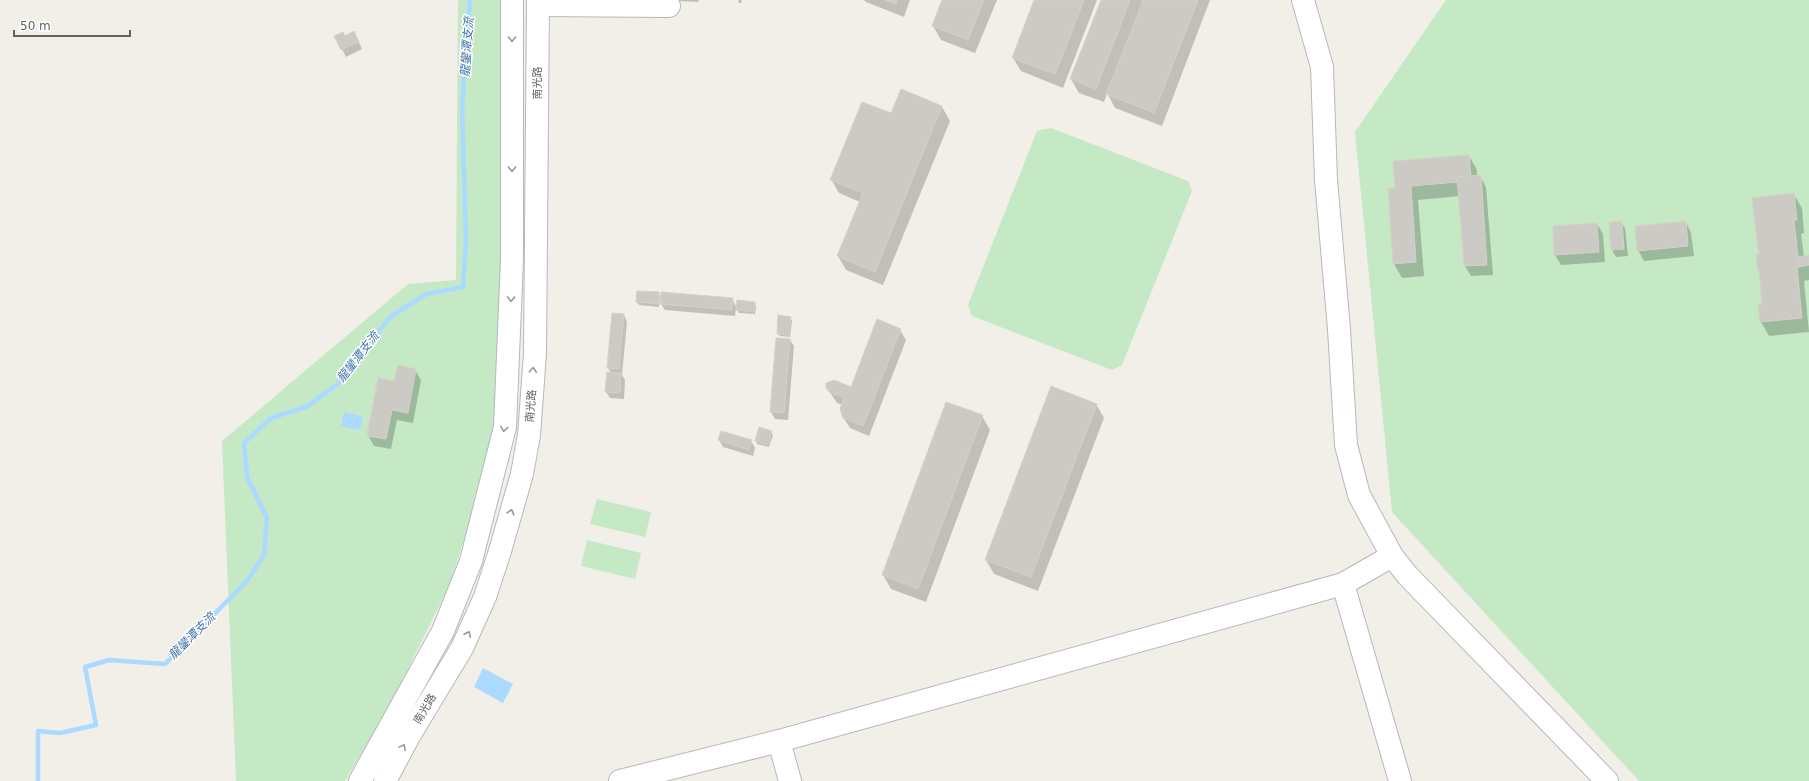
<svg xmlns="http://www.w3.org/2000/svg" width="1809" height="781" viewBox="0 0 1809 781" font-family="'DejaVu Sans','Noto Sans TC',sans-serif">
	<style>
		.green { fill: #c5e8c5 }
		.water { fill: #aadaff }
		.shadow { fill: #0003 }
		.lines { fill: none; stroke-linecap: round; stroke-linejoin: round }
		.stream { stroke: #aadaff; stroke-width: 4.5 }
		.building { fill: #cccac5; stroke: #d6d1c6 }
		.minor-casing { stroke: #b5b8bc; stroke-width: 24 }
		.path { stroke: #9cc7a9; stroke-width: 2.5; stroke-dasharray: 4 2; stroke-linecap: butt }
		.minor { stroke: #fff; stroke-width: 22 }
		.oneway { stroke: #979a9d }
		.labels { text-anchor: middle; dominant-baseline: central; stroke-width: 3; stroke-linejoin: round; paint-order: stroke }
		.street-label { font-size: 11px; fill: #5f6368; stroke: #fff }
		.water-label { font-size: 12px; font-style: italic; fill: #4174aa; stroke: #fff }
	</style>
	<rect width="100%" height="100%" fill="#f1efe8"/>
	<g class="green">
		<path d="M458,0H503L501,336L495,424L479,496L448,588L392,701L345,781H236L222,441L408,284L456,280Z"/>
		<path d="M1446,0H1809V781H1639L1392,512L1355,132Z"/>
		<path d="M1051,128L1188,181L1192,191L1122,365L1112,370L972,316L968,305L1037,131Z"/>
		<path d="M597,499L651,512L645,537L590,524Z"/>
		<path d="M587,540L641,553L635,579L581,566Z"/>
	</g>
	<g class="water">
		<path d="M344,412L363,417L360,430L341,426Z"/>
		<path d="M483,668L513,684L503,703L474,687Z"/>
	</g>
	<g class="shadow">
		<path d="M657,0H699L698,2Z"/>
		<path d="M864,0H910L904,17L866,2Z"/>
		<path d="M943,0H997L975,53L941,40L933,26Z"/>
		<path d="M1035,0H1097L1063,88L1021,71L1013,58Z"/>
		<path d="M1102,0H1210L1162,126L1115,108L1107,93L1104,102L1079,93L1071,79Z"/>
		<path d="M354,32L362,49L346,57L336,37H344Z"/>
		<path d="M942,107L950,121L883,285L846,270L838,256L860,202L839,193L831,179L892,115Z"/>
		<path d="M1469,156L1477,170V176H1480L1486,187L1493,275L1471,276L1465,266L1460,196L1418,200L1424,276L1402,278L1394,264L1396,189Z"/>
		<path d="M1794,195L1802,208L1804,233L1801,234L1804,257L1809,256V280L1804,281L1809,332L1769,336L1761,322L1759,305H1763L1760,274L1758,270L1760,255Z"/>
		<path d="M1621,222L1625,228L1628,256L1616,257L1612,250L1610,223Z"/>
		<path d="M1686,222L1691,233L1694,256L1644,261L1638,250Z"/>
		<path d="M1597,224L1603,234L1605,262L1561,265L1555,255L1554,227Z"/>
		<path d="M638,292L658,293L660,296L659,307L639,305L637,302Z"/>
		<path d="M732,299L737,308L754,303L756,306L755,314L739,313L736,308L735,316L665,310L661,304Z"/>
		<path d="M624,315L627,322L622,375L625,380L624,399L610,398L606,392L611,373L608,368Z"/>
		<path d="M790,318L792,321L790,337L780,336L778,333Z"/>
		<path d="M900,330L906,340L869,436L850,428L843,417V405L837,403L827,388H851Z"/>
		<path d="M790,340L794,346L788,420L775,419L771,412Z"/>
		<path d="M415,370L421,380L413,423L397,420L391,449L374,446L368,435L395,382Z"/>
		<path d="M1096,404L1104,418L1038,591L994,574L986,560Z"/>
		<path d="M982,416L990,430L926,602L891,589L883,575Z"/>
		<path d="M771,432L773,435L769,447L757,444L756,441Z"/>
		<path d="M719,440L751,441L755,448L753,456L723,447Z"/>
	</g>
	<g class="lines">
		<path class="stream" d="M38,781V731L60,733L96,725L85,667L109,660L165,664L247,581L264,555L267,518L247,477L244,443L271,418L308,406L344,379L389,318L426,294L463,287L466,241L462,106L470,0"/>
	</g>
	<g class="building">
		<path d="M885,0H897L896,4Z"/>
		<path d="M942,0H984L968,40L932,26Z"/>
		<path d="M1034,0H1084L1055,74L1012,58Z"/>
		<path d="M1101,0H1130L1096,89L1070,79Z"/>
		<path d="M1141,0H1198L1154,113L1106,94L1143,1Z"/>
		<path d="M354,31L359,42L341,50L334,36L343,32L345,36Z"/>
		<path d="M901,89L942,106L875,272L837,256L863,193L830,180L862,102L891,113Z"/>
		<path d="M1469,155L1471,176L1457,177L1458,182L1411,186L1416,262L1393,264L1388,189L1395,188L1393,161Z"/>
		<path d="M1481,175L1487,265L1464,266L1457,177Z"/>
		<path d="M1794,193L1797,220H1794L1799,267H1797L1802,318L1760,322L1758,304H1762L1759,270H1757L1756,254H1759L1752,198Z"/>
		<path d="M1622,221L1624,249L1611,250L1609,222Z"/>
		<path d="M1686,221L1688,246L1637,251L1635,226Z"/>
		<path d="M1597,223L1599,252L1554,255L1553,226Z"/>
		<path d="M1809,255V265L1799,267L1798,257Z"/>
		<path d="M637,291L659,292L658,304L636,302Z"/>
		<path d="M661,292L733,298L732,310L660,304Z"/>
		<path d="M737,300L755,302L754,312L736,310Z"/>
		<path d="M612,313L624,314L619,369L607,368Z"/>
		<path d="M778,315L791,317L789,335L777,334Z"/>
		<path d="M877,319L901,329L863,426L843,418L840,409L844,397L830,393L826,388V383L834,380L851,387Z"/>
		<path d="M776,338L790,339L784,413L770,412Z"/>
		<path d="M398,365L416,369L408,413L392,410L386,439L367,436L378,378L394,381Z"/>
		<path d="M607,372L621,373L620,393L605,392Z"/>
		<path d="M1051,386L1097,404L1031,577L985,560Z"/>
		<path d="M946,402L983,415L918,589L882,575Z"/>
		<path d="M759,427L772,431L768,445L755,441Z"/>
		<path d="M721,431L752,440L749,450L718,440Z"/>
	</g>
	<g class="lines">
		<g class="minor-casing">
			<g id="minor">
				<path d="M1303,0L1322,67L1326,180L1339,329L1346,445L1359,495L1392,556L1408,576L1607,781"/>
				<path d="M538,5L669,6"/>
				<path d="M1343,584L1400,781"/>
				<path d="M779,741L790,781"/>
				<path d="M360,781L443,631L471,561L505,427L512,259V0"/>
				<path d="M385,781L409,736L462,648L485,597L500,551L522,474L529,435L535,354L538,0"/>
				<path d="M620,781L779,741L1343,584L1392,556"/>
			</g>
		</g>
		<path class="path" d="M740,3V0"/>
		<use href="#minor" class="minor"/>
	</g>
	<defs><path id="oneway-chevron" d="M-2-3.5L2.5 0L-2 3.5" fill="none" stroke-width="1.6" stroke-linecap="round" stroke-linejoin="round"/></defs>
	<g class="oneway">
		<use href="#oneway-chevron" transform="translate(512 39) rotate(90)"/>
		<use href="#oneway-chevron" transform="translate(512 169) rotate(90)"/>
		<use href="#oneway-chevron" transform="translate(511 299) rotate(92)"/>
		<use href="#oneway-chevron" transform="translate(533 370) rotate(-86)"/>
		<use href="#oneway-chevron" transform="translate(504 429) rotate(100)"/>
		<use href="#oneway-chevron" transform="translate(511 512) rotate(-74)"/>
		<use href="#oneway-chevron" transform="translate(468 634) rotate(-65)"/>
		<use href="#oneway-chevron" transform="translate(403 747) rotate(-62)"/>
	</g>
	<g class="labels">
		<g class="street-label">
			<text transform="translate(537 83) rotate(-90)">南光路</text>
			<text transform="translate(531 406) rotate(-86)">南光路</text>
			<text transform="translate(425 709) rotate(-59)">南光路</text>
		</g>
		<g class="water-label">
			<text transform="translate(467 47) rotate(-86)">龍鑾潭支流</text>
			<text transform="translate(358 357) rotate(-52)">龍鑾潭支流</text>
			<text transform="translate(192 636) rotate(-45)">龍鑾潭支流</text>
		</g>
	</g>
	<path d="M14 30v6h116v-6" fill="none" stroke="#5f6368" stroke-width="2"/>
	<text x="20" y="30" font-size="12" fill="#5f6368" stroke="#ffffff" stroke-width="3" paint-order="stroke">50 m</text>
</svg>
